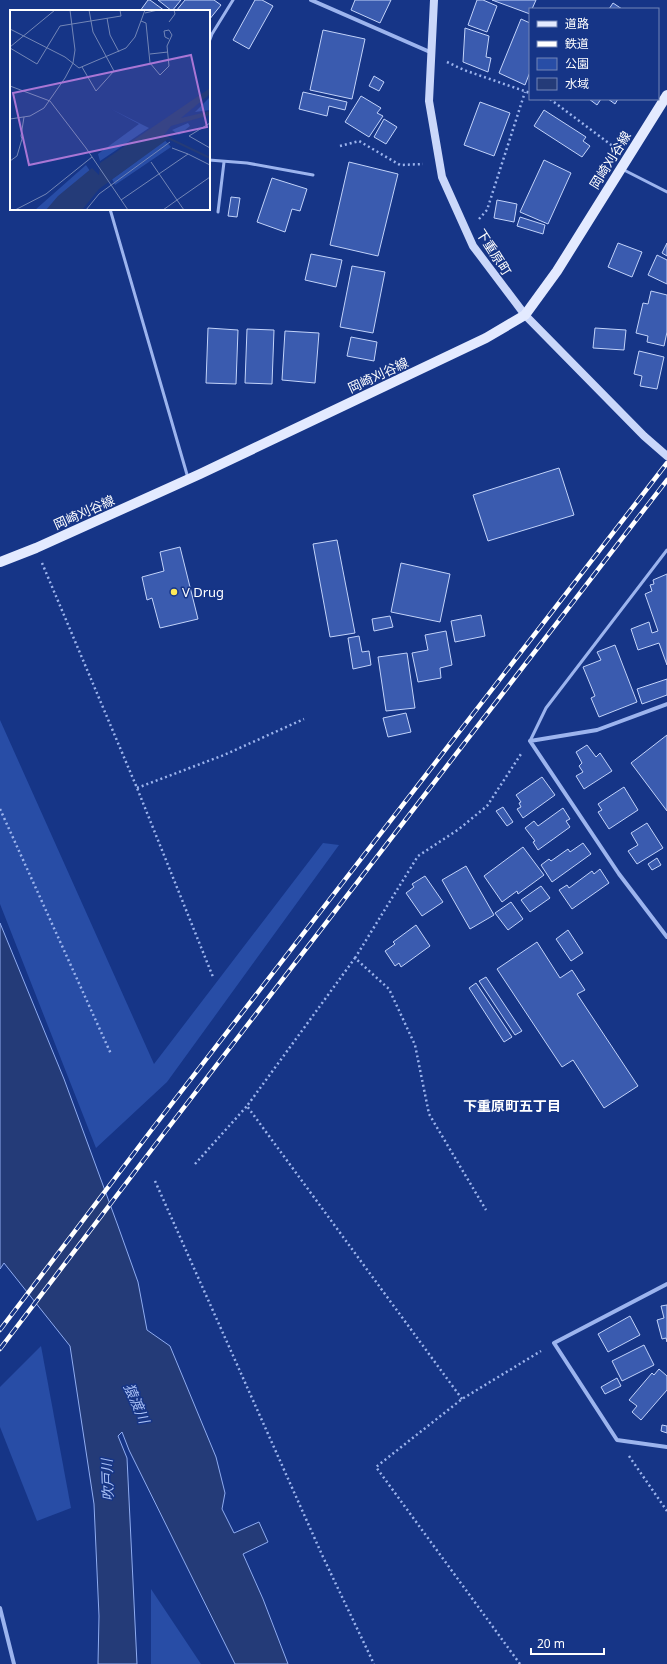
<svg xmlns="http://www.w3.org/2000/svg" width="667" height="1664" viewBox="0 0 667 1664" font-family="'Noto Sans','Noto Sans JP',sans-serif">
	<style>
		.green { fill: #284da6 }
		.water { fill: #243b78; stroke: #8facf1 }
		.building { fill: #3a5baf; stroke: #c2d3fa }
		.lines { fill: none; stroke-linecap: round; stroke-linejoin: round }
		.path { stroke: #9cb4ee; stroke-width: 2.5; stroke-dasharray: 2 3; stroke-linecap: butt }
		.lane { stroke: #9cb4ee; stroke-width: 3 }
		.street { stroke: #9cb4ee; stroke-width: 4 }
		.secondary { stroke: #cad7fa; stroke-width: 8 }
		.primary { stroke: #e3eaff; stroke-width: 10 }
		.rail-casing { stroke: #fff; stroke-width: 4.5 }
		.rail { stroke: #163587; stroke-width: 3; stroke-dasharray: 9; stroke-linecap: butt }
		.poi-dot { fill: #ffea59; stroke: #163587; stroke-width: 1.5 }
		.labels { text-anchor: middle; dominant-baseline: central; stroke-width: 3; stroke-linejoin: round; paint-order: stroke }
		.street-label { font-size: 13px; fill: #fff; stroke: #163587 }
		.poi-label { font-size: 13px; fill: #fff; stroke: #163587; text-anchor: start }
		.neighbourhood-label { font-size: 14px; font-weight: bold; fill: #fff; stroke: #163587 }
		.water-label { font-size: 14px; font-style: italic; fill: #a8bff5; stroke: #163587 }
		.inset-river { fill: none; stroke: #243b78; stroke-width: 2 }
		.inset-road { fill: none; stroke: #7386b7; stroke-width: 1 }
		.view { fill: #a976d5; fill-opacity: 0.15; stroke: #a976d5; stroke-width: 2 }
		.inset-edge { fill: none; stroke: #fff; stroke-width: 2 }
	</style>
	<rect width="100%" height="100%" fill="#163587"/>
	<g class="green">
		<path d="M0,720L154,1064L323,843L339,845L167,1082L96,1148L0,904Z"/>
		<path d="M41,1346L71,1508L37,1521L0,1427V1387Z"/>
		<path d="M151,1589L201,1664H151Z"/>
	</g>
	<path class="water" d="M0,923L64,1079L118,1226L138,1282L147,1330L170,1346L216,1457L225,1493L222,1509L234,1533L259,1522L268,1542L243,1554L263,1599L288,1664H235L129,1450L122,1432L118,1436L127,1458L137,1664H98L99,1616L94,1504L70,1346L4,1263L0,1269Z"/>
	<g class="building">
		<path d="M148,0H150L165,11H140Z"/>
		<path d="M158,0H181L172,11Z"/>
		<path d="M185,0H214L221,5L209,20V11H176Z"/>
		<path d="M255,0H262L273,6L249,49L233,40Z"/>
		<path d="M355,0H391L380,23L351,10Z"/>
		<path d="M477,0H483L497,6L487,32L468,25Z"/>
		<path d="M492,0H536L532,9H530V14Z"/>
		<path d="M613,3L622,9H609Z"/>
		<path d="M521,19L530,23V72L525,85L499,73Z"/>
		<path d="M465,28L489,36L486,57L491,58L488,72L463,62Z"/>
		<path d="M323,30L365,39L352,99L310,90Z"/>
		<path d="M374,76L384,82L379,91L369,86Z"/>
		<path d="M303,92L347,102L345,110L329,106L327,116L299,109Z"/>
		<path d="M361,96L381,108L377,113L383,116L369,137L345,122Z"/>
		<path d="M589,99H601L597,105Z"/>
		<path d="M608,99H618L615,104Z"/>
		<path d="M480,102L510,113L494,156L464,145Z"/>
		<path d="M544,110L586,137L583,141L590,146L582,157L534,126Z"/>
		<path d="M384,119L397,127L386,144L374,137Z"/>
		<path d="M544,160L571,173L548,224L520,212Z"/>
		<path d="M349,162L398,174L378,256L330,245Z"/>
		<path d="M272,178L307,189L300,211L292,209L285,232L257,222Z"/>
		<path d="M231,197L240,198L237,217L228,216Z"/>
		<path d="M497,200L517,204L514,222L494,218Z"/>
		<path d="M520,217L545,225L543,234L517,226Z"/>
		<path d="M618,243L642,252L632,277L608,267Z"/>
		<path d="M667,243V256L662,253Z"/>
		<path d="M311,254L342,260L336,287L305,280Z"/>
		<path d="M657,255L667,260V284L648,275Z"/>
		<path d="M352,266L385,272L373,333L340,327Z"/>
		<path d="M651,291L667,295V332L664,346L647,342L648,336L636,333L643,303L648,304Z"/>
		<path d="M208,328L238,330L236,384L206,383Z"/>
		<path d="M595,328L626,330L624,350L593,348Z"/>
		<path d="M247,329L274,330L272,384L245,383Z"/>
		<path d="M285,331L319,333L315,383L282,380Z"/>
		<path d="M351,337L377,342L374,361L347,356Z"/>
		<path d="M639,351L664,357L657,389L640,386L642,376L634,374Z"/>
		<path d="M559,468L574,515L488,541L473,495Z"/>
		<path d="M337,540L355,633L330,637L313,544Z"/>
		<path d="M180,547L198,619L160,628L152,598L147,600L142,577L164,571L160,552Z"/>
		<path d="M401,563L450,574L440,622L391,612Z"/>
		<path d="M667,574V665L659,643L638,650L631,629L649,622L652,633L658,631L645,594L652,591L650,585L654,584L653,580Z"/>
		<path d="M481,615L485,636L455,642L451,621Z"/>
		<path d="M390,616L393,627L374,631L372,619Z"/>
		<path d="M446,631L452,665L440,668L441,678L418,682L412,653L428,650L425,635Z"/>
		<path d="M359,636L362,652L369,651L371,665L353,669L348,638Z"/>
		<path d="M615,645L637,702L599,717L591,698L595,696L583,667L601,660L597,652Z"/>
		<path d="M407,653L415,708L386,711L378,657Z"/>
		<path d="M667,679V695L642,704L637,689Z"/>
		<path d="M406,713L411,732L388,737L383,718Z"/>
		<path d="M667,735V811L631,763Z"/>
		<path d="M587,745L596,757L600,753L612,771L584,789L576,776L583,772L579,766L582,763L576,752Z"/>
		<path d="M542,777L555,795L523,818L517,809L521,807L519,803L521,802L516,795Z"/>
		<path d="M624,787L638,810L609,829L598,812L602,810L598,804Z"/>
		<path d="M503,807L513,822L507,826L496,811Z"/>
		<path d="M563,808L570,819L566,821L570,827L538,850L533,842L535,841L525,828L534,821L538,826Z"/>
		<path d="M647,823L663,848L637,864L628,851L638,845L631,833Z"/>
		<path d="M583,843L591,854L552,882L541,865L549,859L551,861L568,849L570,852Z"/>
		<path d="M523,847L544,875L518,894L517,891L502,902L484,876Z"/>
		<path d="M657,858L661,865L652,870L648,864Z"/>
		<path d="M466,866L494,915L470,929L442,880Z"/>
		<path d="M600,869L609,883L572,909L559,890L567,885L569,888L592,871L594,874Z"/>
		<path d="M425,876L443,902L422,916L406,893L414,887L412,884Z"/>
		<path d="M541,886L550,898L530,912L521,900Z"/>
		<path d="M511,902L523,919L508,930L495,913Z"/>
		<path d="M416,925L430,946L401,967L399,963L395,966L385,951L395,944L393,942Z"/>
		<path d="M568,930L583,953L571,961L556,939Z"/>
		<path d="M537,942L560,978L572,970L585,990L577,994L638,1086L604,1108L573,1060L562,1067L497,969Z"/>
		<path d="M486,977L522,1031L515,1035L479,981Z"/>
		<path d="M476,983L512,1037L504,1042L469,988Z"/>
		<path d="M667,1305V1342L666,1338L662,1339L657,1320L664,1318L661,1306Z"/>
		<path d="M630,1316L640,1335L608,1352L598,1334Z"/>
		<path d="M644,1345L654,1365L622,1381L612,1361Z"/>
		<path d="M659,1369L667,1376V1390L641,1420L632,1412L637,1406L629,1400L652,1373L654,1375Z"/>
		<path d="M617,1378L621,1386L605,1394L601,1387Z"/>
		<path d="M662,1425L667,1426V1433L661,1431Z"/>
	</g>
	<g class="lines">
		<g class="path">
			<path d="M447,62L464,70L530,93"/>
			<path d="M550,99L614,147"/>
			<path d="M340,146L359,141L400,165L423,164"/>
			<path d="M479,219L487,210L525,92"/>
			<path d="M42,563L137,788L213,977"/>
			<path d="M137,788L224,755L304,719"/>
			<path d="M0,809L111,1054"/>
			<path d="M355,958L418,856L459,829L487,806L521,754"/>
			<path d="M195,1164L247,1106"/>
			<path d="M155,1181L323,1557L374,1664"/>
			<path d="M462,1399L247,1106L355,958L389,989L415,1045L429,1114L486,1210"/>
			<path d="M629,1456L667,1511"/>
			<path d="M520,1664L376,1467L462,1399L541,1351"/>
		</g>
		<g class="lane">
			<path d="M209,42L212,34L233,0"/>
			<path d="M209,160L247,163L313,175"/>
			<path d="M622,169L667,192"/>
			<path d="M110,209L188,478"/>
			<path d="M218,212L224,162"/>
			<path d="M530,741L546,708L667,550"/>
		</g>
		<g class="street">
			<path d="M311,0L430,52"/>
			<path d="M667,704L597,730L530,741L619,874L667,937"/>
			<path d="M667,1284L554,1343L617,1440L667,1447"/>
			<path d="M0,1608L14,1664"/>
		</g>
		<path class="secondary" d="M434,0L429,101L442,177L473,246L525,315L644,436L667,456"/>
		<path class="primary" d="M0,562L36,548L200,474L486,338L525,315L557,271L667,95"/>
		<g class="rail-casing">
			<g id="rail">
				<path d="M0,1330L153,1128L667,463"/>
				<path d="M0,1349L162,1136L667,480"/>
			</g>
		</g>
		<use href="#rail" class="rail"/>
	</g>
	<circle class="poi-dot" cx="174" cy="592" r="4"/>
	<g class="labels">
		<g class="street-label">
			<text transform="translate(610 160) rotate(-58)">岡崎刈谷線</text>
			<text transform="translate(494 252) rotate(57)">下重原町</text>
			<text transform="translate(378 375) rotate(-25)">岡崎刈谷線</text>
			<text transform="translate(84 512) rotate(-24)">岡崎刈谷線</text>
		</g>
		<g class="poi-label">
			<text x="182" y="592">V Drug</text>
		</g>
		<g class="neighbourhood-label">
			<text x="512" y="1105">下重原町五丁目</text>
		</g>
		<g class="water-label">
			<text transform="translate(137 1403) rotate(66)">猿渡川</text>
			<text transform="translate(107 1480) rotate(-92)">吹戸川</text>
		</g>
	</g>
	<g transform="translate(10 10)">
		<rect width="200" height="200" fill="#163587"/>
		<path d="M200,87V100L185,102ZM101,99L139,118L90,151L88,144L129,114ZM178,113L180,116L169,125L162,120ZM150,125L161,137L105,175L102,169L127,151ZM76,155L80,161L38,200H25Z" fill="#284da6"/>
		<path d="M200,78V84L171,108L200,101V105L161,116L154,125L159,127L158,129L89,179L72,200H36L48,186L82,158L89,165L90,153Z" fill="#243b78"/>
		<path class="inset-river" d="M152,125L200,148"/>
		<path class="inset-road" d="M135,3L148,0M97,8L100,25L109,42M131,11L136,13L140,53L150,65L159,56L157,36L162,25L159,20L154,21L155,27L159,29M159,12L165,4L164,0M0,19L55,47L69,58L116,38L125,27L135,0M0,37L45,0M0,38L27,54L50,16L111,6L110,0M140,44L158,42M72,57L86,81L104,61L83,22L79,0M0,76L40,91L76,138L118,200M0,109L20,106L34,98L55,68L63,53L65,40L60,0M200,113L179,126L200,138M162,138L178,144M0,151L7,146L12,129L11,126L14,107M141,152L167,190L200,167M111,190L178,144L200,155M5,200L36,184L82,147M76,200L89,184L160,132M153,200L167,190L174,200"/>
		<path class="view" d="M181,45L197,117L19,155L3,83Z"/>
		<rect width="200" height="200" class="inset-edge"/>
	</g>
	<rect x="529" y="8" width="130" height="92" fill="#163587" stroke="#7386b7"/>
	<rect x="537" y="21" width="20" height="6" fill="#e3eaff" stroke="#7386b7"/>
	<text x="565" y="28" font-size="12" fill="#ffffff">道路</text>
	<rect x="537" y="41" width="20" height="6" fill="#ffffff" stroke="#7386b7"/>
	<text x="565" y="48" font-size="12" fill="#ffffff">鉄道</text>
	<rect x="537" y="58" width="20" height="12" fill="#284da6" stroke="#7386b7"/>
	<text x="565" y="68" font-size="12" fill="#ffffff">公園</text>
	<rect x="537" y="78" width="20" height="12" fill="#243b78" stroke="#7386b7"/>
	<text x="565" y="88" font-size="12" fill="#ffffff">水域</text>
	<path d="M531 1648v6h73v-6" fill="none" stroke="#ffffff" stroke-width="2"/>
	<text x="537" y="1648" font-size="12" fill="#ffffff" stroke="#163587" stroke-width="3" paint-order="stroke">20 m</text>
</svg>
